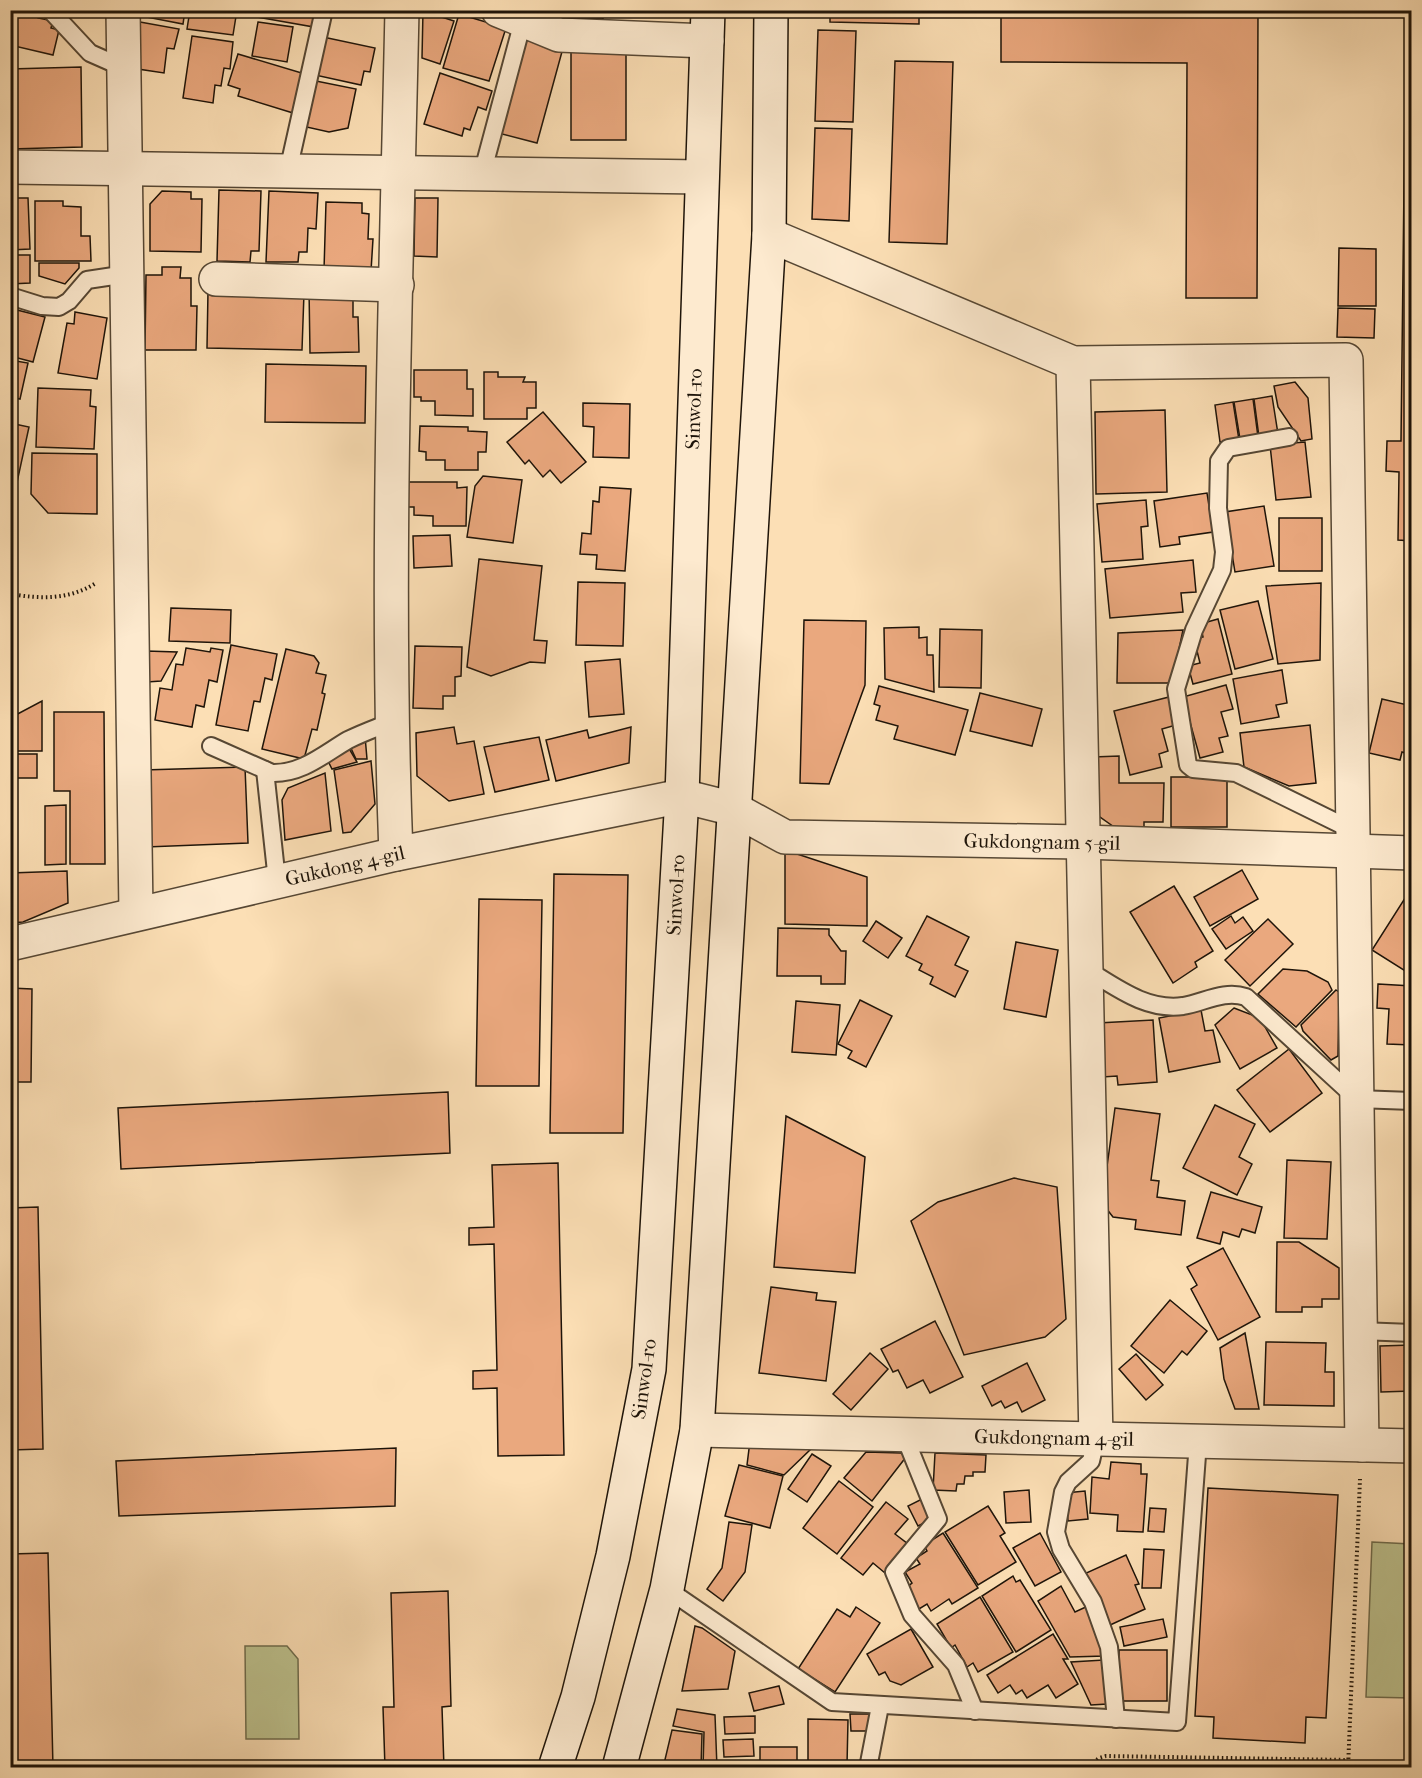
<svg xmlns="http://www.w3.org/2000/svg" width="1422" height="1778" viewBox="0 0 1422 1778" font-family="'IM FELL French Canon',serif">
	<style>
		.green { fill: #bdc28e; stroke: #6e6b4c; stroke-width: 1.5 }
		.building { fill: #eaa87e; stroke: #1e1409; stroke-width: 1.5 }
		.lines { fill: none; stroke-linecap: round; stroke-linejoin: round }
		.lane-casing { stroke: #564734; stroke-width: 20 }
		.street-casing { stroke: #564734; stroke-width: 36 }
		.secondary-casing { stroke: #1e1409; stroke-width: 36 }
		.path { stroke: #1e1409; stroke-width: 4; stroke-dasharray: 1.5 3; stroke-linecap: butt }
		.lane { stroke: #fdeacf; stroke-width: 16 }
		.street { stroke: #fdeacf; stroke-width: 33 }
		.secondary { stroke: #fdeacf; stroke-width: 33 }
		.labels { text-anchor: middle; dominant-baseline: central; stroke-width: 4.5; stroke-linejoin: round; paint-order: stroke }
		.street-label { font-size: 20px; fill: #1e1409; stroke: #fdeacf }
	</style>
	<rect width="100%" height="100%" fill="#fcdfb5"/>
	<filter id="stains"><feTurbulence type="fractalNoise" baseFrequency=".00333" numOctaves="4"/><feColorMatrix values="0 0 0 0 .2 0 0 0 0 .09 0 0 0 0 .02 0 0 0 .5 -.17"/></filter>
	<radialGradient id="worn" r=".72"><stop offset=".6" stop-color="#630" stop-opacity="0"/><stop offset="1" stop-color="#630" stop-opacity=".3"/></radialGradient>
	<g class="green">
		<path d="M1372,1542L1411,1544V1698L1366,1697Z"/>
		<path d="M245,1646H287L298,1659L299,1739H246Z"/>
	</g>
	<g class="building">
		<path d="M10,10L39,13L38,18L53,21L51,28L59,30L53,55L10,45Z"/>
		<path d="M141,10H185L183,24L141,16Z"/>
		<path d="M190,10H237L233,35L187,29Z"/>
		<path d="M252,10H316L314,27L251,16Z"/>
		<path d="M532,10H603V19H562V11Z"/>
		<path d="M830,10H919V24L830,22Z"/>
		<path d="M1001,10H1258L1257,298H1186L1187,63L1001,62Z"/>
		<path d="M423,11L454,21L440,64L422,58Z"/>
		<path d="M459,14L506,28L489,81L443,68Z"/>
		<path d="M140,22L179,29L174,49L167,48L164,73L138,69Z"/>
		<path d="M258,22L293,27L287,62L252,56Z"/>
		<path d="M818,30L856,31L853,122L815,121Z"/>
		<path d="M192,36L233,42L230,69L224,68L221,86L215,85L213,103L183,98Z"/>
		<path d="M323,37L375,48L370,72L364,71L361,85L315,75Z"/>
		<path d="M524,37L563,48L537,143L498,133Z"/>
		<rect x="571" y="48" width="55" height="92"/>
		<path d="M238,54L305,74L293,113L238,96L240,89L228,85Z"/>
		<path d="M895,61L953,62L947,244L889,242Z"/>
		<path d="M81,67L82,147L10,149V69Z"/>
		<path d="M440,73L492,91L486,110L478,107L470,130L464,128L462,136L424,124Z"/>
		<path d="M311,80L356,89L348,128L329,132L302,126Z"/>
		<path d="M1405,100L1412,101V541L1398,540L1399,472L1386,471L1387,441H1401Z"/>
		<path d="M815,128L852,129L849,221L812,219Z"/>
		<path d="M219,190L261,191L259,251H251L250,262L217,261Z"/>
		<path d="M162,191L191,192V199H202L201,252L150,251V204Z"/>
		<path d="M269,191L318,193L316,229L308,228L307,252H299L298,262H266Z"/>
		<path d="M10,198H28L30,249L10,250Z"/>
		<path d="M415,198H438L437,257L414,256Z"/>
		<path d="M35,201H63V206L81,207V236H90L91,261H35Z"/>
		<path d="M326,202L362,203V213L369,214L368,239H373L371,271L324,270Z"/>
		<path d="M1339,248L1376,249V306H1338Z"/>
		<path d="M10,255H30V283L10,284Z"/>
		<path d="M39,263H79V268L65,284L39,276Z"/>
		<path d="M162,267H181L180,278H191V306H197L196,350H145L146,275H162Z"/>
		<path d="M309,288L353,297V317H358L359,352L310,353Z"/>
		<path d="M208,291L304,293L302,350L207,348Z"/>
		<path d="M1338,308L1375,309L1374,338L1337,337Z"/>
		<path d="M17,310L45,317L33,362L10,356V333Z"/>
		<path d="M75,312L107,318L97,379L58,373L67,323L74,324Z"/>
		<path d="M10,360L28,363L20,399L10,397Z"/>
		<path d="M266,364L366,366L365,423L265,422Z"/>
		<path d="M414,370H467V389H473V416L435,415V401H421V397H414Z"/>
		<path d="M484,372H498V377H525L523,382H536V408H527V419H484Z"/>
		<path d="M1295,382L1308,398L1312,439L1301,441L1278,407L1274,386Z"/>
		<path d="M38,388L91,390L90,406L96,407L94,449L36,447Z"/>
		<path d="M1272,396L1278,434L1259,437L1254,399Z"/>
		<path d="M1253,399L1258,437L1240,439L1234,402Z"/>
		<path d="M1233,402L1239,440L1220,442L1215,405Z"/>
		<path d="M583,403L630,404L629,458L593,457L594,427L583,426Z"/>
		<path d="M1165,410L1167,492L1096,494L1095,412Z"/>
		<path d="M543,412L586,462L561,483L550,470L543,477L529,460L525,464L507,442Z"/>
		<path d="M10,423L29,427L16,487L10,486Z"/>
		<path d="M420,426L468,427V431L487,432L486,452H478V470H445V460H426V452L419,451Z"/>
		<path d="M1305,442L1311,497L1276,500L1270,445Z"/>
		<path d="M32,453L97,454V514L48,513L31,494Z"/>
		<path d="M483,476L522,480L513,543L467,537L475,486Z"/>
		<path d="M408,482H457V488L467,487L466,526H433V516L414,515V507H407Z"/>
		<path d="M600,487L631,489L625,571L596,569L597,555L580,554L582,533L591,534L593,501L599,502Z"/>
		<path d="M1207,493L1213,532L1179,537L1180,544L1160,547L1154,501Z"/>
		<path d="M1146,500L1148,526L1141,527L1143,559L1102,562L1097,504Z"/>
		<path d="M1264,506L1274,566L1235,572L1225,512Z"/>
		<rect x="1279" y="518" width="43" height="53"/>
		<path d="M450,535L452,566L414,568L413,536Z"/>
		<path d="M479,559L542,566L534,640L547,641L545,663L530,662L491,676L467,667Z"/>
		<path d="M1193,560L1196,592L1181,593L1183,612L1110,618L1105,569Z"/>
		<path d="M578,582L625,583L623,646L576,645Z"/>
		<path d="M1321,583L1320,660L1278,664L1266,586Z"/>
		<path d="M1258,601L1273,659L1235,669L1220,610Z"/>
		<path d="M171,608L231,610L230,643L169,641Z"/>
		<path d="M1218,619L1232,674L1193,684L1188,666L1200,663L1194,639L1203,637L1200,624Z"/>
		<path d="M804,620L866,621L865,685L829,784L800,783Z"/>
		<path d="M919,627V638L927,637V655H933L934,692L885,679L884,628Z"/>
		<path d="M940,629L982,630L981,688L939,687Z"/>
		<path d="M1183,630L1172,683H1117L1118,633Z"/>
		<path d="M231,645L277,654L272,680L265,678L260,702L254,701L248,731L216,725Z"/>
		<path d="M415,646L462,647L461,676L455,677V696H443V709L413,708Z"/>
		<path d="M186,648L210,652L211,648L223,650L217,682L209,680L204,707L196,705L192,727L155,720L160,688L172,690L176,664L183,665Z"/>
		<path d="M286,649L314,656L319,663L316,673L326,675L322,693L325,694L317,730L312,729L304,759L262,749Z"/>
		<path d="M146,651L177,652L161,681L147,682Z"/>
		<path d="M620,659L624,714L589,717L585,662Z"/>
		<path d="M1282,670L1287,703L1276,705L1279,717L1241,724L1233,679Z"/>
		<path d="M1226,685L1233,709L1221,712L1228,736L1219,738L1223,752L1200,758L1183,697Z"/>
		<path d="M879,686L968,710L955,755L894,739L898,726L876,720L880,706L874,704Z"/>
		<path d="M980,693L1042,709L1032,746L970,731Z"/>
		<path d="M1169,697L1176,725L1162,729L1168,751L1159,754L1162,767L1130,775L1114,711Z"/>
		<path d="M1382,699L1412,706V755L1402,752L1400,760L1369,753Z"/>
		<path d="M42,701V751H10V718Z"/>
		<path d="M54,712H104L105,864H70V791H54Z"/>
		<path d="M1310,725L1316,783L1289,786L1244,767L1240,733Z"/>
		<path d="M454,727L457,744L474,741L484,794L449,801L417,776L416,733Z"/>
		<path d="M631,727L629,763L556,781L546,740L587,730L589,738Z"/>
		<path d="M365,736L367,759H356L349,744Z"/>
		<path d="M539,737L549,780L495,792L484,747Z"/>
		<path d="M347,745L357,762L332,769L326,757Z"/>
		<rect x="10" y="754" width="27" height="24"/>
		<path d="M1119,756V783H1164L1163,822H1144V829H1117L1093,812V757Z"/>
		<path d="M371,761L375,804L351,832L343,833L334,770Z"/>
		<path d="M245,767L248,843L146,847L143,770Z"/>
		<path d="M325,773L331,831L285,840L282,800L288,788Z"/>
		<rect x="1171" y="777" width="56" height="50"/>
		<path d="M66,805V864L45,865V806Z"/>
		<path d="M785,850L867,877V926L785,924Z"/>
		<path d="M1242,870L1258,899L1210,926L1194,897Z"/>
		<path d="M67,871L68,903L23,922L10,923V873Z"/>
		<path d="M554,874L628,875L623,1133H550Z"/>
		<path d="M1174,886L1213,951L1195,962L1197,967L1173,983L1130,912Z"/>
		<path d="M1407,895L1412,898L1410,974L1372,950Z"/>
		<path d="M479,899L542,900L539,1086H476Z"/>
		<path d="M927,916L969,937L955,965L968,971L955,997L930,984L933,977L919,970L922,964L906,956Z"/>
		<path d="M1231,916L1235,923L1243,917L1253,931L1226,949L1212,929Z"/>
		<path d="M1268,919L1293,944L1250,986L1225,960Z"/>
		<path d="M876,921L902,938L888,958L863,941Z"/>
		<path d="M778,928L829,929V935L841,951H846L845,984H821V976H777Z"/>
		<path d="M1016,942L1058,950L1046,1017L1004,1009Z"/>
		<path d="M1283,969L1307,971L1328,982L1332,990L1296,1027L1258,994Z"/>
		<path d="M1378,984L1412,986V1045L1387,1044L1389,1009L1377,1008Z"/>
		<path d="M10,988L32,989L31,1082H10Z"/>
		<path d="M1336,990L1339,992L1338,1056L1331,1060L1303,1031L1301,1025Z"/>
		<path d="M860,1000L892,1016L866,1067L848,1058L852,1051L838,1044Z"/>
		<path d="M796,1001L840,1005L836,1055L792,1052Z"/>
		<path d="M1234,1008L1260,1018L1277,1048L1240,1069L1215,1025Z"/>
		<path d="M1201,1010L1205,1031L1213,1030L1220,1062L1169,1072L1159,1018Z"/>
		<path d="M1153,1020L1157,1082L1118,1085L1117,1076L1102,1077L1098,1023Z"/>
		<path d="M1289,1049L1322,1093L1270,1132L1237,1090Z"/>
		<path d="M448,1092L450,1153L121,1169L118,1108Z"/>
		<path d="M1215,1105L1255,1124L1239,1157L1252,1164L1237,1195L1183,1168Z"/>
		<path d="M1115,1108L1160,1114L1151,1180L1159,1181L1157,1197L1185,1201L1181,1235L1135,1229L1136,1220L1113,1217L1102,1203Z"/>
		<path d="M786,1116L865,1157L855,1273L774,1267Z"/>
		<path d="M1287,1160L1331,1162L1327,1239L1284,1238Z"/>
		<path d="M558,1163L564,1455L498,1456L497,1388L473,1389V1371L497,1370L494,1244L469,1245V1228L494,1227L492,1165Z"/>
		<path d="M1014,1178L1057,1187L1066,1319L1045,1337L964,1355L911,1221L938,1202Z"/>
		<path d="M1211,1192L1262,1207L1255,1233L1242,1229L1239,1237L1223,1232L1220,1244L1197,1238Z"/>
		<path d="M38,1207L43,1449L10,1450V1208Z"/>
		<path d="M1277,1242H1299L1339,1268V1299H1322V1307H1302V1312H1276Z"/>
		<path d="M1412,1243V1295H1408Z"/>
		<path d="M1223,1248L1260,1317L1218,1340L1191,1289L1197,1285L1187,1267Z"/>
		<path d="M771,1287L817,1293L816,1300L836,1302L826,1381L759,1373Z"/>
		<path d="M1170,1300L1207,1331L1187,1355L1182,1351L1164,1373L1131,1346Z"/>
		<path d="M935,1321L963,1377L930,1393L923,1380L907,1388L898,1370L893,1372L881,1349Z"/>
		<path d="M1245,1333L1259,1409H1235L1224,1379L1220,1348Z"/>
		<path d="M1266,1342L1326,1343L1325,1372H1334V1406L1264,1405Z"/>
		<path d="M1412,1345V1391L1381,1392L1380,1346Z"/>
		<path d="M870,1353L888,1369L851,1410L833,1394Z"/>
		<path d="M1136,1354L1163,1385L1146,1400L1119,1369Z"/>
		<path d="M1027,1363L1045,1400L1022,1412L1017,1402L1005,1408L1001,1401L992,1406L982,1386Z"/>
		<path d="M750,1441L813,1447L784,1475L747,1465Z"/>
		<path d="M396,1448L395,1506L119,1516L116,1461Z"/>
		<path d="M866,1452L901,1453L906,1457L872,1501L844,1478Z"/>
		<path d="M935,1453L986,1455L985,1472H973V1476H965L964,1484H957L956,1491L933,1490Z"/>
		<path d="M812,1454L831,1466L807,1502L788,1489Z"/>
		<path d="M1111,1462L1141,1464V1474H1147L1143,1532L1117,1531L1118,1515L1090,1513L1092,1477L1109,1479Z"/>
		<path d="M739,1465L783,1476L770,1528L725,1516Z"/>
		<path d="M839,1481L873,1507L837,1554L803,1528Z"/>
		<path d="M1208,1488L1338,1495L1326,1718L1306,1717L1305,1743L1213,1738L1214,1717L1195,1716Z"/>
		<path d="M1029,1490L1031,1522L1006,1523L1004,1492Z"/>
		<path d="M1085,1491L1088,1519L1068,1521L1065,1493Z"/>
		<path d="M922,1499L932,1519L918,1526L908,1506Z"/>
		<path d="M886,1502L908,1519L895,1534L908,1544L885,1573L873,1563L863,1575L841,1558Z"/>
		<path d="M988,1506L1005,1533L1000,1536L1016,1562L978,1585L945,1532Z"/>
		<path d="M1150,1508L1166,1509L1164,1532L1148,1531Z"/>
		<path d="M729,1522L752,1525L745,1572L723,1601L707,1589L722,1568Z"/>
		<path d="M943,1533L978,1588L952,1604L949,1599L931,1611L927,1604L919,1609L906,1588L912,1583L905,1572L920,1564L916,1558L927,1551L924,1545Z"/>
		<path d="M1040,1533L1061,1572L1035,1586L1013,1548Z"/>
		<path d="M1144,1549L1164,1550L1161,1588H1142Z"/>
		<path d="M48,1553L53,1768H10V1554Z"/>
		<path d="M1126,1555L1139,1584L1135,1585L1145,1609L1108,1626L1084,1574Z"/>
		<path d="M1013,1576L1016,1582L1020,1580L1051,1630L1016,1652L982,1596Z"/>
		<path d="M1061,1586L1075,1612L1090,1605L1105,1656L1070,1657L1038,1601Z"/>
		<path d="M448,1591L451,1706L442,1707L444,1768H385L383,1707H394L391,1593Z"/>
		<path d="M980,1597L1013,1652L978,1672L973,1663L967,1667L955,1645L951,1648L937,1624Z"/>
		<path d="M856,1607L880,1623L835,1692L798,1669L837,1609L850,1617Z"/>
		<path d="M1163,1619L1167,1637L1124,1646L1120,1627Z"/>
		<path d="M695,1626L702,1628L735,1651L728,1689L682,1691Z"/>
		<path d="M911,1629L933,1667L901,1685L890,1681L885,1672L879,1675L867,1654Z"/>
		<path d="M1053,1634L1068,1659H1063L1078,1684L1056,1698L1048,1685L1027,1698L1022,1690L1016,1694L1010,1685L998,1693L987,1675Z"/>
		<rect x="1119" y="1650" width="48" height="51"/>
		<path d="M1104,1660L1107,1704L1091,1705L1071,1662Z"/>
		<path d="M779,1686L784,1704L754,1711L749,1693Z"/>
		<path d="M677,1709L715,1715L717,1768H703L704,1732L673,1726Z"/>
		<path d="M850,1714H869L870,1731H851Z"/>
		<path d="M755,1716V1733L725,1734L724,1717Z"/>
		<path d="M808,1719L848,1720L847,1765L808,1768Z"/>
		<path d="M672,1730L702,1734L701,1768H663Z"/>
		<path d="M753,1739L754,1756L724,1757L723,1740Z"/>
		<path d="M760,1747H797V1764L806,1763V1768H760Z"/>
		<path d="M754,1761V1768H724V1764Z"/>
		<path d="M1102,1763L1175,1765V1768H1102Z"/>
	</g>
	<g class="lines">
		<g class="lane-casing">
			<g id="lane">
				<path d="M50,10L90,53L124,68"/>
				<path d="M288,171L324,10"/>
				<path d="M482,174L523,21"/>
				<path d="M10,296L42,306L59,307L69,301L87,280L127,274"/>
				<path d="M1289,437L1228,448L1219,461L1218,508L1224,552L1222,570L1194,630L1176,689L1188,765L1193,769L1236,773L1354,831"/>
				<path d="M211,746L272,773C302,774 324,754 348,740C362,733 376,728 391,722"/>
				<path d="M265,770L277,881"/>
				<path d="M1086,969C1116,987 1146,1011 1183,1006C1205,1002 1224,990 1246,997L1357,1099L1412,1101"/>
				<path d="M1360,1331L1412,1333"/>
				<path d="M904,1435L938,1519L894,1572L912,1615L956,1665L975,1711"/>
				<path d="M1096,1439L1091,1461L1068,1482L1063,1492L1056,1532L1061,1549L1093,1602L1109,1647L1116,1719"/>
				<path d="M667,1589L832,1702L1177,1722L1198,1442"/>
				<path d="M868,1768L880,1706"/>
			</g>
		</g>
		<g class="street-casing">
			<g id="street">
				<path d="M123,10L136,913"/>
				<path d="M498,10L559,35L707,41"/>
				<path d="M10,167L702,177"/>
				<path d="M769,235L1073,363L1346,360L1362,1445"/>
				<path d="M216,279L397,285"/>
				<path d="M1073,363L1096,1439"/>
				<path d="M396,854C385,573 396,291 402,10"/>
				<path d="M10,944L396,854L682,796L734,809L785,837L1083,842L1412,853"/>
				<path d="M697,1430L1412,1446"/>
			</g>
		</g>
		<g class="secondary-casing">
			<g id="secondary">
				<path d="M555,1768L578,1697L613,1556L649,1369L682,796L708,10"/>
				<path d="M619,1768L667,1589L697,1430L769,235L771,10"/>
			</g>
		</g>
		<g class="path">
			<path d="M10,594C41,599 69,600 96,583"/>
			<path d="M1086,1768L1099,1758L1106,1756L1348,1760"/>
			<path d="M1348,1768L1360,1479"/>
		</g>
		<use href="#lane" class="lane"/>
		<use href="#street" class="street"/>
		<use href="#secondary" class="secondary"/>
	</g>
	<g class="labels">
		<g class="street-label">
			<text transform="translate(694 409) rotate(-88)">Sinwol-ro</text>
			<text transform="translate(1042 842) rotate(1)">Gukdongnam 5-gil</text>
			<text transform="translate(345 866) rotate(-13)">Gukdong 4-gil</text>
			<text transform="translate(676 895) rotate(-87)">Sinwol-ro</text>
			<text transform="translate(644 1379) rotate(-82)">Sinwol-ro</text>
			<text transform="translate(1054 1438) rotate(1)">Gukdongnam 4-gil</text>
		</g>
	</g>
	<rect width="1422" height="1778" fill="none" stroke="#fcdfb5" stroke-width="36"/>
	<rect x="12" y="12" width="1398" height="1754" fill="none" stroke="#1e1409" stroke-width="3"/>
	<rect x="18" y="18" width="1386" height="1742" fill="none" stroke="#1e1409" stroke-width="1.5"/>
	<rect width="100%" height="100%" filter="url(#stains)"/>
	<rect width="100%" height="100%" fill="url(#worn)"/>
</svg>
